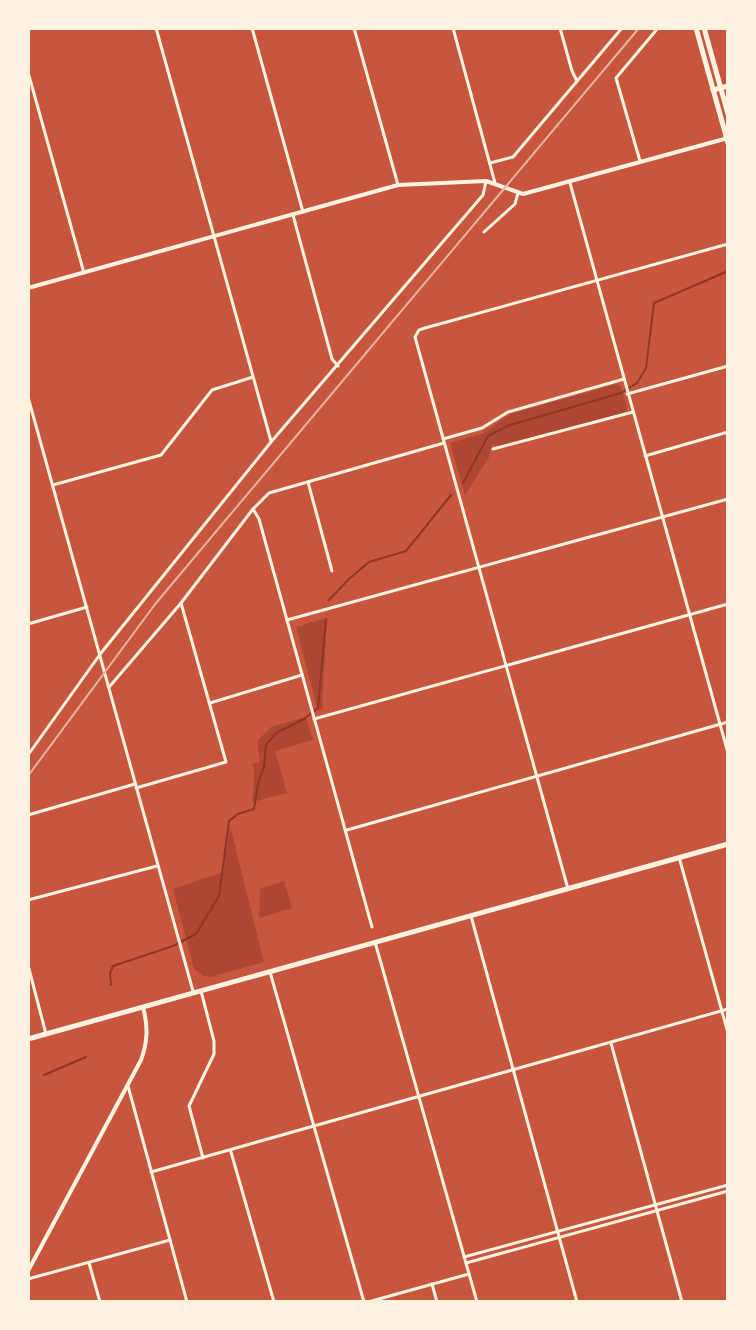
<svg xmlns="http://www.w3.org/2000/svg" width="756" height="1330" viewBox="0 0 756 1330" font-family="Lora,serif">
	<style>
		.green { fill: #ae4732 }
		.lines { fill: none; stroke-linecap: round; stroke-linejoin: round }
		.stream { stroke: #8f3625; stroke-width: 2 }
		.minor { stroke: #fff3e0; stroke-width: 3 }
		.tertiary { stroke: #fff3e0; stroke-width: 4 }
		.secondary { stroke: #fff3e0; stroke-width: 5 }
		.trunk { stroke: #fff3e0; stroke-width: 5 }
		.rail { stroke: #e9b49f; stroke-width: 2 }
	</style>
	<rect width="100%" height="100%" fill="#c8553d"/>
	<g class="green">
		<path d="M617,384L621,386L627,409L626,412L499,446L492,444L489,457L465,495L450,443L484,433L510,414Z"/>
		<path d="M327,618L322,709L318,710L296,627Z"/>
		<path d="M306,717L313,740L275,751L287,793L252,802L255,772L252,764L260,762L257,741L271,727Z"/>
		<path d="M230,825L264,962L211,977L204,976L194,969L173,889L223,872Z"/>
		<path d="M284,881L292,908L259,918L260,889Z"/>
	</g>
	<g class="lines">
		<g class="stream">
			<path d="M463,483L488,436L510,425L621,393L637,383L646,368L654,303L728,271"/>
			<path d="M329,600L349,579L369,562L406,551L451,495"/>
			<path d="M111,985L110,973L113,966L173,946L196,934L219,896L229,821L238,814L254,809L258,783L264,767L266,745L276,733L304,719L318,708L326,619"/>
			<path d="M44,1075L86,1057"/>
		</g>
		<g class="minor">
			<path d="M156,28L271,441"/>
			<path d="M252,28L303,212"/>
			<path d="M354,28L398,185"/>
			<path d="M453,28L495,183"/>
			<path d="M560,28L572,71L577,81"/>
			<path d="M28,72L84,273"/>
			<path d="M640,161L616,78L658,28"/>
			<path d="M490,163L513,157L622,28"/>
			<path d="M570,183L728,753"/>
			<path d="M293,215L332,359L338,366"/>
			<path d="M484,232L515,204L518,193"/>
			<path d="M627,394L728,366"/>
			<path d="M28,397L193,991"/>
			<path d="M443,439L482,428L508,412L624,379"/>
			<path d="M493,449L633,412"/>
			<path d="M645,456L728,432"/>
			<path d="M308,482L332,571"/>
			<path d="M53,485L161,455L212,390L253,377"/>
			<path d="M253,509L259,519L372,927"/>
			<path d="M287,620L728,499"/>
			<path d="M28,624L87,607"/>
			<path d="M110,686L181,603L253,509L269,493L444,443"/>
			<path d="M210,703L302,675"/>
			<path d="M314,719L728,604"/>
			<path d="M28,755L101,653L271,442L483,195L486,181"/>
			<path d="M136,788L226,762L181,603"/>
			<path d="M28,815L135,784"/>
			<path d="M347,830L728,722"/>
			<path d="M679,857L728,1033"/>
			<path d="M568,889L415,337L419,330L425,328L728,244"/>
			<path d="M28,900L157,866"/>
			<path d="M471,916L577,1302"/>
			<path d="M375,942L477,1302"/>
			<path d="M28,965L46,1034"/>
			<path d="M270,972L364,1302"/>
			<path d="M201,991L214,1041V1054L189,1106L203,1158"/>
			<path d="M611,1043L682,1302"/>
			<path d="M128,1086L187,1302"/>
			<path d="M231,1152L274,1302"/>
			<path d="M151,1172L728,1009"/>
			<path d="M464,1257L728,1185"/>
			<path d="M89,1263L100,1302"/>
			<path d="M466,1263L728,1191"/>
			<path d="M28,1279L170,1240"/>
			<path d="M432,1284L437,1302"/>
			<path d="M368,1302L469,1274"/>
		</g>
		<g class="tertiary">
			<path d="M28,288L398,185L486,181L523,194L728,138"/>
			<path d="M28,1271L141,1060C148,1041 148,1026 143,1007"/>
		</g>
		<g class="secondary">
			<path d="M713,90L728,86"/>
			<path d="M28,1039L728,844"/>
		</g>
		<g class="trunk">
			<path d="M696,28L728,143"/>
			<path d="M704,28L728,114"/>
		</g>
		<path class="rail" d="M28,776L156,603L639,28"/>
	</g>
	<rect width="756" height="1330" fill="none" stroke="#fff3e0" stroke-width="60"/>
</svg>
